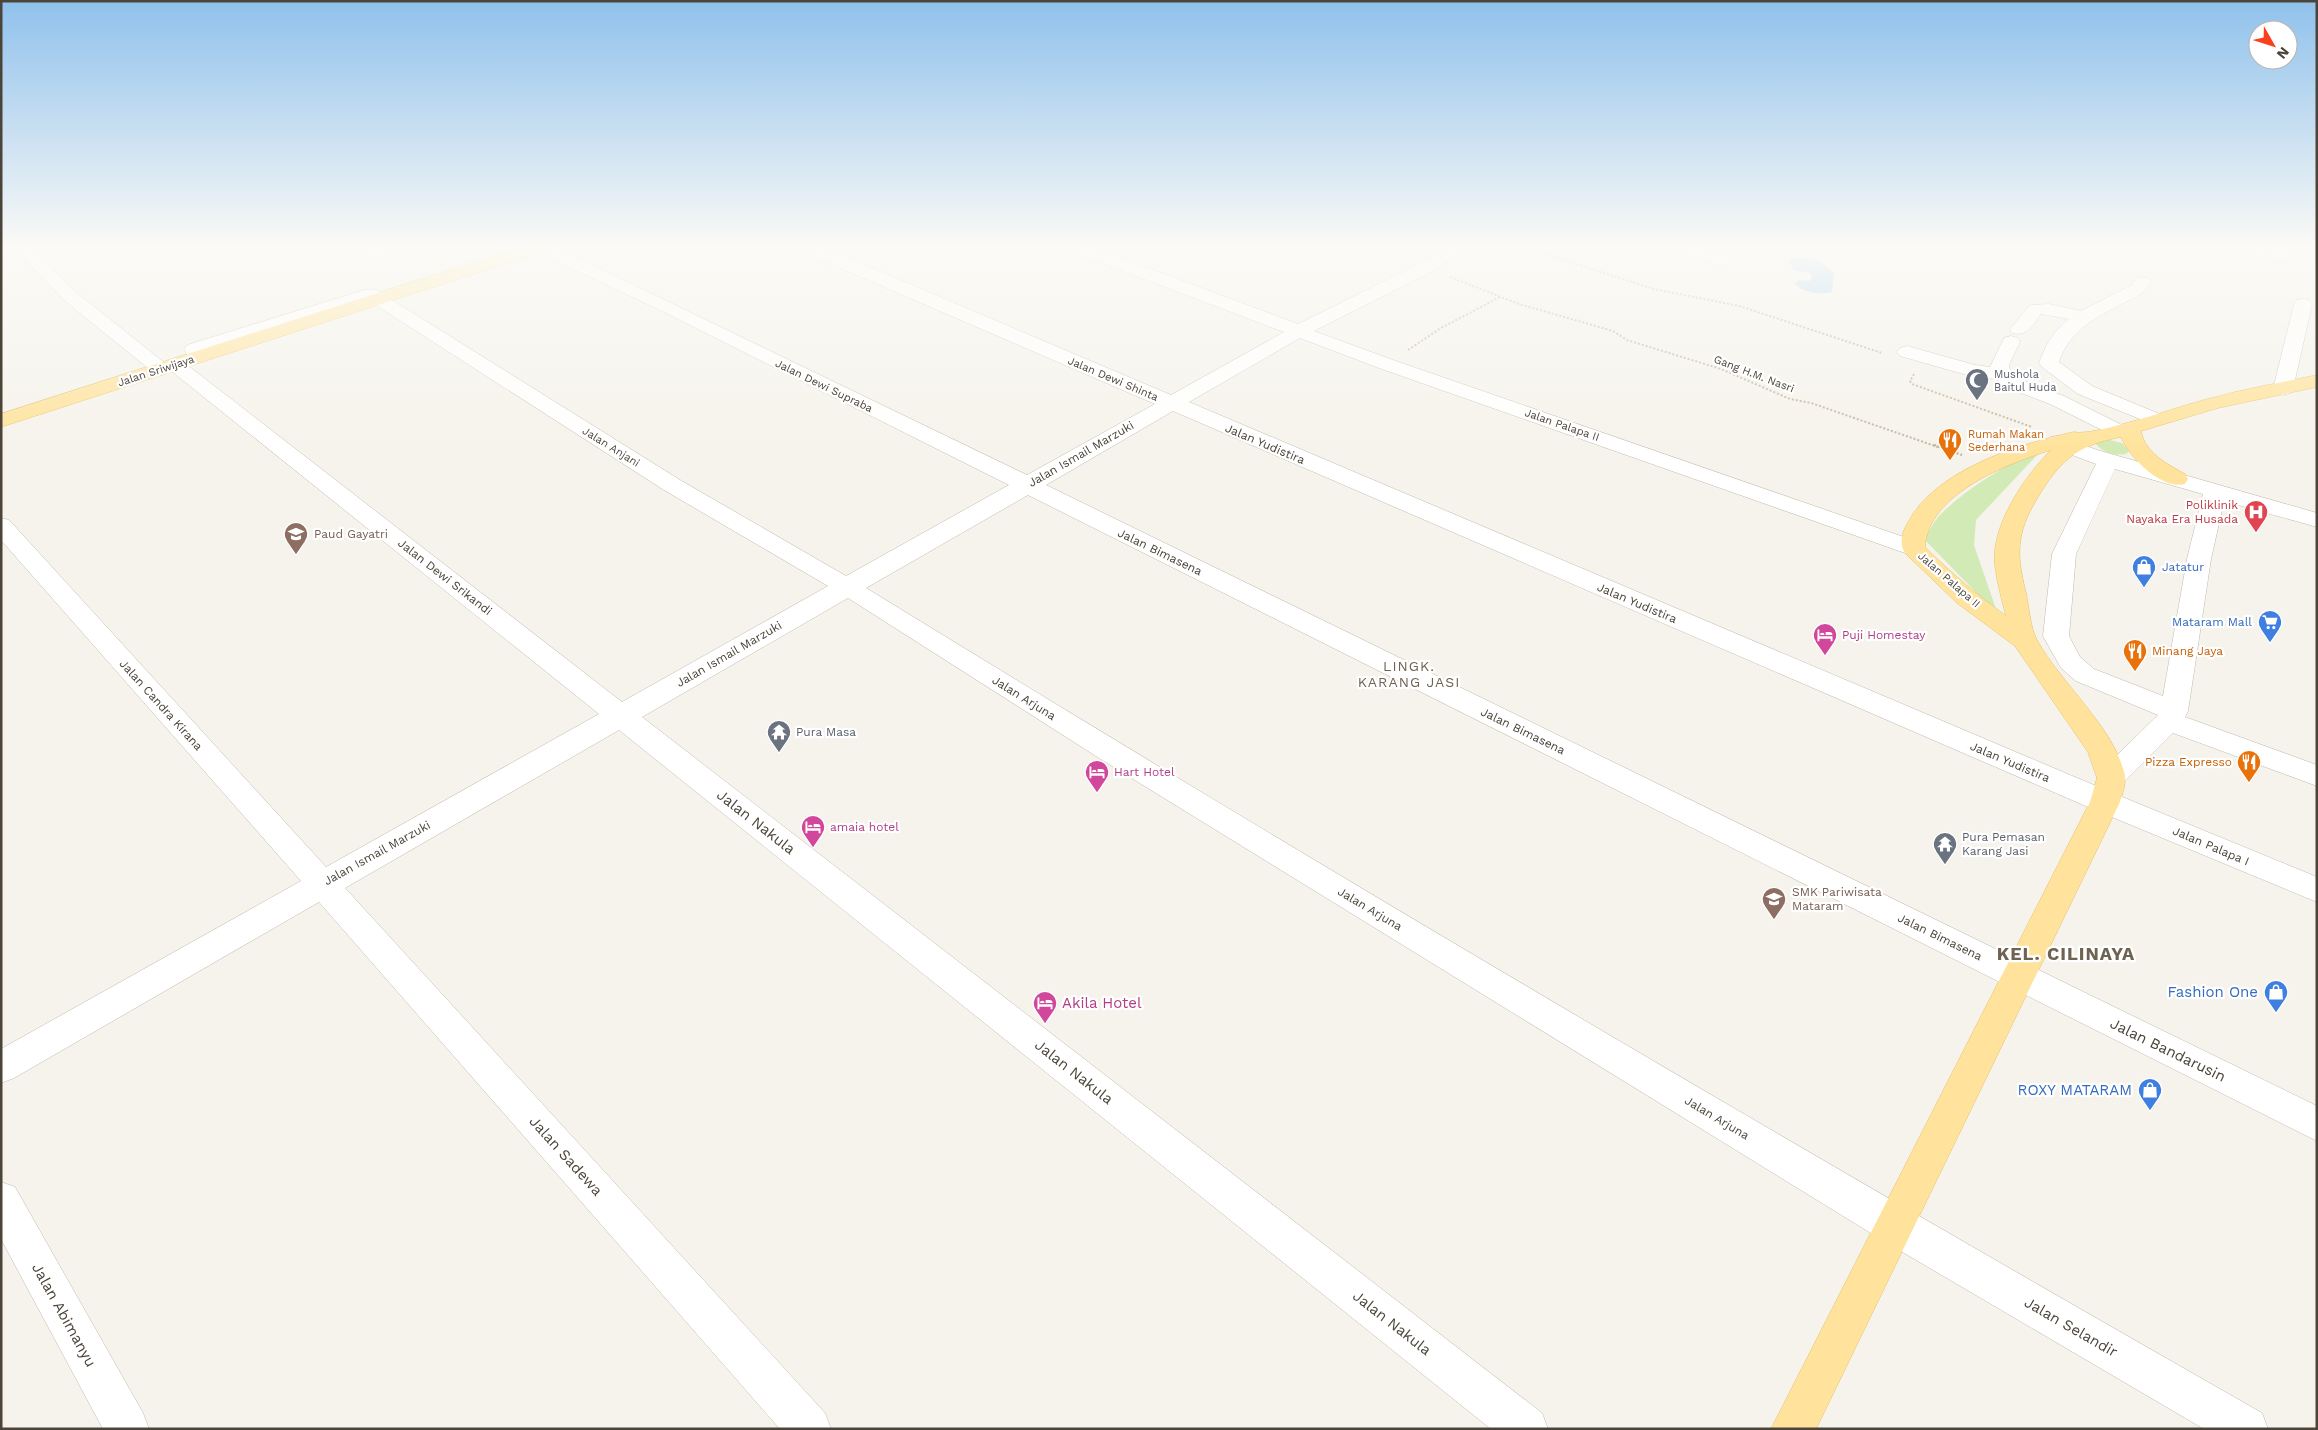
<svg xmlns="http://www.w3.org/2000/svg" width="2318" height="1430" viewBox="0 0 2318 1430" font-family="'Work Sans',sans-serif">
	<style>
		.green { fill: #d2eab5 }
		.water { fill: #a9d4f2 }
		.lines { fill: none; stroke-linecap: round; stroke-linejoin: round }
		.minor-casing { stroke: #c2bbae; stroke-width: 1 }
		.major-casing { stroke: #e6c16a; stroke-width: 1 }
		.path-far1 { stroke: #c4b79f; stroke-width: 2; stroke-dasharray: 2 2; stroke-linecap: butt }
		.path { stroke: #c4b79f; stroke-width: 2.5; stroke-dasharray: 2 2; stroke-linecap: butt }
		.minor { fill: #fff; fill-rule: evenodd }
		.major { fill: #ffe39c; fill-rule: evenodd }
		.labels { text-anchor: middle; dominant-baseline: central; stroke-width: 4.5; stroke-linejoin: round; paint-order: stroke }
		.far-street-label { font-size: 11px; fill: #4b4439; stroke: #fff }
		.far-worship-label { font-size: 11px; fill: #5b616d; stroke: #fff; text-anchor: start }
		.far-food-label { font-size: 11px; fill: #c56008; stroke: #fff; text-anchor: start }
		.street-label { font-size: 12px; fill: #4b4439; stroke: #fff }
		.health-label { font-size: 12px; fill: #be3a42; stroke: #fff; text-anchor: end }
		.education-label { font-size: 12px; fill: #785e54; stroke: #fff; text-anchor: start }
		.shop-label { font-size: 12px; fill: #366cbe; stroke: #fff; text-anchor: start }
		.hotel-label { font-size: 12px; fill: #b23c85; stroke: #fff; text-anchor: start }
		.food-label { font-size: 12px; fill: #c56008; stroke: #fff; text-anchor: start }
		.worship-label { font-size: 12px; fill: #5b616d; stroke: #fff; text-anchor: start }
		.neighbourhood-label { font-size: 14px; letter-spacing: 1px; fill: #6e6250; stroke: #fff }
		.near-street-label { font-size: 15px; fill: #4b4439; stroke: #fff }
		.near-shop-label { font-size: 15px; fill: #366cbe; stroke: #fff; text-anchor: end }
		.near-hotel-label { font-size: 15px; fill: #b23c85; stroke: #fff; text-anchor: start }
		.district-label { font-size: 18px; font-weight: bold; letter-spacing: 1px; fill: #6e6250; stroke: #fff }
	</style>
	<rect width="100%" height="100%" fill="#f6f3ec"/>
	<g class="green">
		<path d="M2106,439L2122,443L2129,451L2126,454C2115,456 2103,453 2096,444V442Z"/>
		<path d="M2029,453L2038,454L1976,520L1974,545L1998,615L1924,539C1929,532 1933,523 1939,516C1964,490 1998,471 2029,453Z"/>
	</g>
	<path class="water" d="M1796,257C1813,258 1824,260 1834,274L1832,292C1820,295 1804,293 1795,284L1798,280L1810,281L1812,277L1810,273L1794,270L1788,261Z"/>
	<g class="lines">
		<g class="minor-casing">
			<g id="minor">
				<path d="M13,247H31L77,293L166,364L175,359L182,361L622,702L828,586L664,490L368,300L205,352L208,357L205,361H191L184,349L187,345L364,290H376L680,480L846,576L1009,485L664,312L535,251L533,247H555L1027,475L1155,404L801,251L799,247H822L1171,395L1284,332L1070,251L1068,247H1092L1298,324L1421,263L1448,247H1468L1433,271L1314,331L1393,360L1921,543L1925,548L1921,553L1913,555L1905,553L1379,368L1300,338L1189,402L2115,794L2317,877V902L2095,810L1173,411L1046,485L2317,1106V1141L1028,495L866,588C1326,871 1792,1145 2262,1413L2268,1429H2204L1882,1240L1099,758L848,598L642,717L1542,1413L1548,1429H1491L619,730L345,888L825,1413L831,1429H780L319,902L14,1078L1,1083V1049L301,881L1,540V518L9,520L326,867L599,714L170,370L161,375L154,373L65,301Z"/>
				<path d="M374,247H400C394,255 376,259 367,257L365,253Z"/>
				<path d="M1670,247H1697L1727,256L1730,260L1727,264L1721,265L1672,251Z"/>
				<path d="M2222,247H2258L2274,250V247H2291L2286,260L2280,261L2230,252Z"/>
				<path d="M2142,277L2148,278L2151,282C2145,294 2135,297 2124,303C2096,317 2069,331 2059,362L2092,386L2162,415L2165,419L2162,423L2155,425L2078,394L2042,367L2039,363C2045,346 2054,330 2069,319L2041,314C2033,325 2027,337 2012,333L2010,329L2030,305L2049,304L2081,311L2132,285L2136,278Z"/>
				<path d="M2303,299L2309,300L2312,304L2293,389L2290,393L2283,395L2276,393L2273,389L2294,304L2297,300Z"/>
				<path d="M2011,336L2018,338L2020,342L2009,365L2010,371L2027,382L2064,396L2126,427L2129,431L2126,435L2119,437L2112,435L2050,404L2013,390L1996,379L1974,377L1900,356L1897,352L1900,348L1907,346L1975,365L1990,367L2004,338Z"/>
				<path d="M2059,436L2097,450L2317,513V527L2224,501L2211,559L2188,711L2185,717L2317,765V786L2173,733L2121,785L2111,788L2101,785L2097,778L2101,771L2158,715L2076,681L2061,668L2043,636L2052,554L2096,464L2051,447L2048,442L2051,437ZM2115,469L2203,494L2187,559L2163,696L2094,669L2080,657L2069,636L2076,554Z"/>
				<path d="M1,1182L15,1187L143,1413L149,1429H103L1,1239Z"/>
			</g>
		</g>
		<g class="major-casing">
			<g id="major">
				<path d="M521,247H547L545,251L1,427V414Z"/>
				<path d="M2317,375V387L2218,408L2141,431C2145,453 2167,464 2185,474L2188,479L2185,484C2161,490 2129,457 2121,437C2080,445 2063,457 2041,492C2017,530 2015,550 2026,593C2029,607 2030,627 2037,640C2061,684 2115,728 2125,776C2126,784 2122,795 2120,802L1816,1429H1771L2090,802L2097,778L2088,752L2015,646L1957,603L1905,553C1899,544 1902,533 1907,524C1934,470 2019,444 2074,432C2094,437 2182,405 2208,399C2243,389 2280,383 2317,375ZM2051,450C2024,477 1990,527 1995,566C1997,583 2002,600 2006,616C1977,595 1950,572 1925,547C1928,494 2006,464 2051,450Z"/>
			</g>
		</g>
		<g class="path-far1">
			<path d="M1523,247L1654,289L1739,306L1882,353"/>
			<path d="M1450,277L1519,304L1613,331L1627,340L1721,369L1790,399L1811,403L1938,447"/>
			<path d="M1408,350L1441,328L1500,297"/>
			<path d="M1914,374L1910,381L1912,384L2032,427"/>
		</g>
		<path class="path" d="M1934,445L1962,455"/>
		<use href="#minor" class="minor"/>
		<use href="#major" class="major"/>
	</g>
	<linearGradient id="sky" x2="0" y2="1"><stop stop-color="#8fc1ec"/><stop offset="0.55" stop-color="#fbfaf6"/><stop offset="1" stop-color="#fbfaf6" stop-opacity="0"/></linearGradient>
	<rect width="2318" height="448" fill="url(#sky)"/>
	<defs>
		<g id="mosque-pin" transform="scale(1.25)"><path d="M0 17L-7.5 6A9.5 9.5 0 1 1 7.5 6Z" fill="#6b7280" stroke="#fff"/><path d="M3.5-4.9A6 6 0 1 0 3.5 4.9A5 5 0 1 1 3.5-4.9Z" fill="#fff"/></g>
		<g id="restaurant-pin" transform="scale(1.25)"><path d="M0 17L-7.5 6A9.5 9.5 0 1 1 7.5 6Z" fill="#e8710a" stroke="#fff"/><path d="M-5-6h1v4h1v-4h1v4h1v-4h1v5L-1.5 .5V6h-2V.5L-5-1ZM5-6V6H3V1.5H1.5Q1.5-4 5-6Z" fill="#fff"/></g>
		<g id="hospital-pin" transform="scale(1.25)"><path d="M0 17L-7.5 6A9.5 9.5 0 1 1 7.5 6Z" fill="#e0444e" stroke="#fff"/><path d="M-5-5h3v3.5h4V-5h3V5h-3V1.5h-4V5h-3Z" fill="#fff"/></g>
		<g id="school-pin" transform="scale(1.25)"><path d="M0 17L-7.5 6A9.5 9.5 0 1 1 7.5 6Z" fill="#8d6e63" stroke="#fff"/><path d="M0-5L7-2L0 1L-7-2ZM-4 1L0 2.5L4 1V4Q0 6-4 4Z" fill="#fff"/></g>
		<g id="shop-pin" transform="scale(1.25)"><path d="M0 17L-7.5 6A9.5 9.5 0 1 1 7.5 6Z" fill="#3f7fe0" stroke="#fff"/><path d="M-5-2.5h2.3a2.7 3.5 0 0 1 5.4 0H5L5.5 6h-11ZM-1.5-2.5h3a1.5 2.3 0 0 0-3 0Z" fill="#fff"/></g>
		<g id="supermarket-pin" transform="scale(1.25)"><path d="M0 17L-7.5 6A9.5 9.5 0 1 1 7.5 6Z" fill="#3f7fe0" stroke="#fff"/><path d="M-6-5.5h2.5l.6 2H6L4.5 2H-2.5L-4.4-4H-6ZM-1.5 3.2a1.3 1.3 0 1 0 .1 0ZM3 3.2a1.3 1.3 0 1 0 .1 0Z" fill="#fff"/></g>
		<g id="hotel-pin" transform="scale(1.25)"><path d="M0 17L-7.5 6A9.5 9.5 0 1 1 7.5 6Z" fill="#d1479c" stroke="#fff"/><path d="M-6-4.5h1.5V1H6V5H4.5V3h-9V5H-6ZM-4 0a1.8 1.8 0 1 1 3.6 0ZM.5 0V-2.5h3Q6-2.5 6 0Z" fill="#fff"/></g>
		<g id="temple-pin" transform="scale(1.25)"><path d="M0 17L-7.5 6A9.5 9.5 0 1 1 7.5 6Z" fill="#6b7280" stroke="#fff"/><path d="M0-6L5-2H3V0L6.5 2.5H4V6H1.5V3h-3V6H-4V2.5H-6.5L-3 0V-2H-5Z" fill="#fff"/></g>
	</defs>
	<g fill-rule="evenodd">
		<use href="#mosque-pin" x="1977" y="380"/>
		<use href="#restaurant-pin" x="1950" y="440"/>
		<use href="#hospital-pin" x="2256" y="512"/>
		<use href="#school-pin" x="296" y="534"/>
		<use href="#shop-pin" x="2144" y="567"/>
		<use href="#supermarket-pin" x="2270" y="622"/>
		<use href="#hotel-pin" x="1825" y="635"/>
		<use href="#restaurant-pin" x="2135" y="651"/>
		<use href="#temple-pin" x="779" y="732"/>
		<use href="#restaurant-pin" x="2249" y="762"/>
		<use href="#hotel-pin" x="1097" y="772"/>
		<use href="#hotel-pin" x="813" y="827"/>
		<use href="#temple-pin" x="1945" y="844"/>
		<use href="#school-pin" x="1774" y="899"/>
		<use href="#shop-pin" x="2276" y="992"/>
		<use href="#hotel-pin" x="1045" y="1003"/>
		<use href="#shop-pin" x="2150" y="1090"/>
	</g>
	<g class="labels">
		<g class="far-street-label">
			<text transform="translate(156 371) rotate(-18)">Jalan Sriwijaya</text>
			<text transform="translate(1754 374) rotate(21)">Gang H.M. Nasri</text>
			<text transform="translate(1113 379) rotate(23)">Jalan Dewi Shinta</text>
			<text transform="translate(824 386) rotate(26)">Jalan Dewi Supraba</text>
			<text transform="translate(1562 425) rotate(19)">Jalan Palapa II</text>
			<text transform="translate(611 447) rotate(32)">Jalan Anjani</text>
			<text transform="translate(1949 580) rotate(41)">Jalan Palapa II</text>
		</g>
		<g class="far-worship-label">
			<text x="1994" y="374">Mushola<tspan x="1994" dy="13">Baitul Huda</tspan></text>
		</g>
		<g class="far-food-label">
			<text x="1968" y="434">Rumah Makan<tspan x="1968" dy="13">Sederhana</tspan></text>
		</g>
		<g class="street-label">
			<text transform="translate(1265 444) rotate(23)">Jalan Yudistira</text>
			<text transform="translate(1081 454) rotate(-30)">Jalan Ismail Marzuki</text>
			<text transform="translate(1160 552) rotate(26)">Jalan Bimasena</text>
			<text transform="translate(445 577) rotate(38)">Jalan Dewi Srikandi</text>
			<text transform="translate(1637 603) rotate(23)">Jalan Yudistira</text>
			<text transform="translate(729 654) rotate(-30)">Jalan Ismail Marzuki</text>
			<text transform="translate(1024 698) rotate(32)">Jalan Arjuna</text>
			<text transform="translate(161 705) rotate(48)">Jalan Candra Kirana</text>
			<text transform="translate(1523 731) rotate(26)">Jalan Bimasena</text>
			<text transform="translate(2010 762) rotate(23)">Jalan Yudistira</text>
			<text transform="translate(2211 846) rotate(23)">Jalan Palapa I</text>
			<text transform="translate(377 853) rotate(-29)">Jalan Ismail Marzuki</text>
			<text transform="translate(1370 909) rotate(31)">Jalan Arjuna</text>
			<text transform="translate(1940 937) rotate(26)">Jalan Bimasena</text>
			<text transform="translate(1717 1118) rotate(31)">Jalan Arjuna</text>
		</g>
		<g class="health-label">
			<text x="2238" y="505">Poliklinik<tspan x="2238" dy="14">Nayaka Era Husada</tspan></text>
		</g>
		<g class="education-label">
			<text x="314" y="534">Paud Gayatri</text>
			<text x="1792" y="892">SMK Pariwisata<tspan x="1792" dy="14">Mataram</tspan></text>
		</g>
		<g class="shop-label">
			<text x="2162" y="567">Jatatur</text>
			<text x="2252" y="622" text-anchor="end">Mataram Mall</text>
		</g>
		<g class="hotel-label">
			<text x="1842" y="635">Puji Homestay</text>
			<text x="1114" y="772">Hart Hotel</text>
			<text x="830" y="827">amaia hotel</text>
		</g>
		<g class="food-label">
			<text x="2152" y="651">Minang Jaya</text>
			<text x="2232" y="762" text-anchor="end">Pizza Expresso</text>
		</g>
		<g class="worship-label">
			<text x="796" y="732">Pura Masa</text>
			<text x="1962" y="837">Pura Pemasan<tspan x="1962" dy="14">Karang Jasi</tspan></text>
		</g>
		<g class="neighbourhood-label">
			<text x="1409" y="666">LINGK.<tspan x="1409" dy="16">KARANG JASI</tspan></text>
		</g>
		<g class="near-street-label">
			<text transform="translate(756 822) rotate(38)">Jalan Nakula</text>
			<text transform="translate(2168 1050) rotate(26)">Jalan Bandarusin</text>
			<text transform="translate(1074 1072) rotate(38)">Jalan Nakula</text>
			<text transform="translate(566 1156) rotate(48)">Jalan Sadewa</text>
			<text transform="translate(64 1315) rotate(61)">Jalan Abimanyu</text>
			<text transform="translate(1392 1323) rotate(38)">Jalan Nakula</text>
			<text transform="translate(2071 1327) rotate(30)">Jalan Selandir</text>
		</g>
		<g class="near-shop-label">
			<text x="2258" y="992">Fashion One</text>
			<text x="2132" y="1090">ROXY MATARAM</text>
		</g>
		<g class="near-hotel-label">
			<text x="1062" y="1003">Akila Hotel</text>
		</g>
		<g class="district-label">
			<text x="2066" y="953">KEL. CILINAYA</text>
		</g>
	</g>
	<rect width="2318" height="1430" fill="none" stroke="#4b4439" stroke-width="5"/>
	<g transform="translate(2273 45) rotate(129)"><circle r="24" fill="#ffffff" stroke="#b7b4b0"/>
	<path d="M0-4L9 19L0 12L-9 19Z" fill="#fc3f1d"/>
	<text y="-8" font-size="14" font-weight="bold" text-anchor="middle" fill="#4b4439">N</text>
	</g>
</svg>
